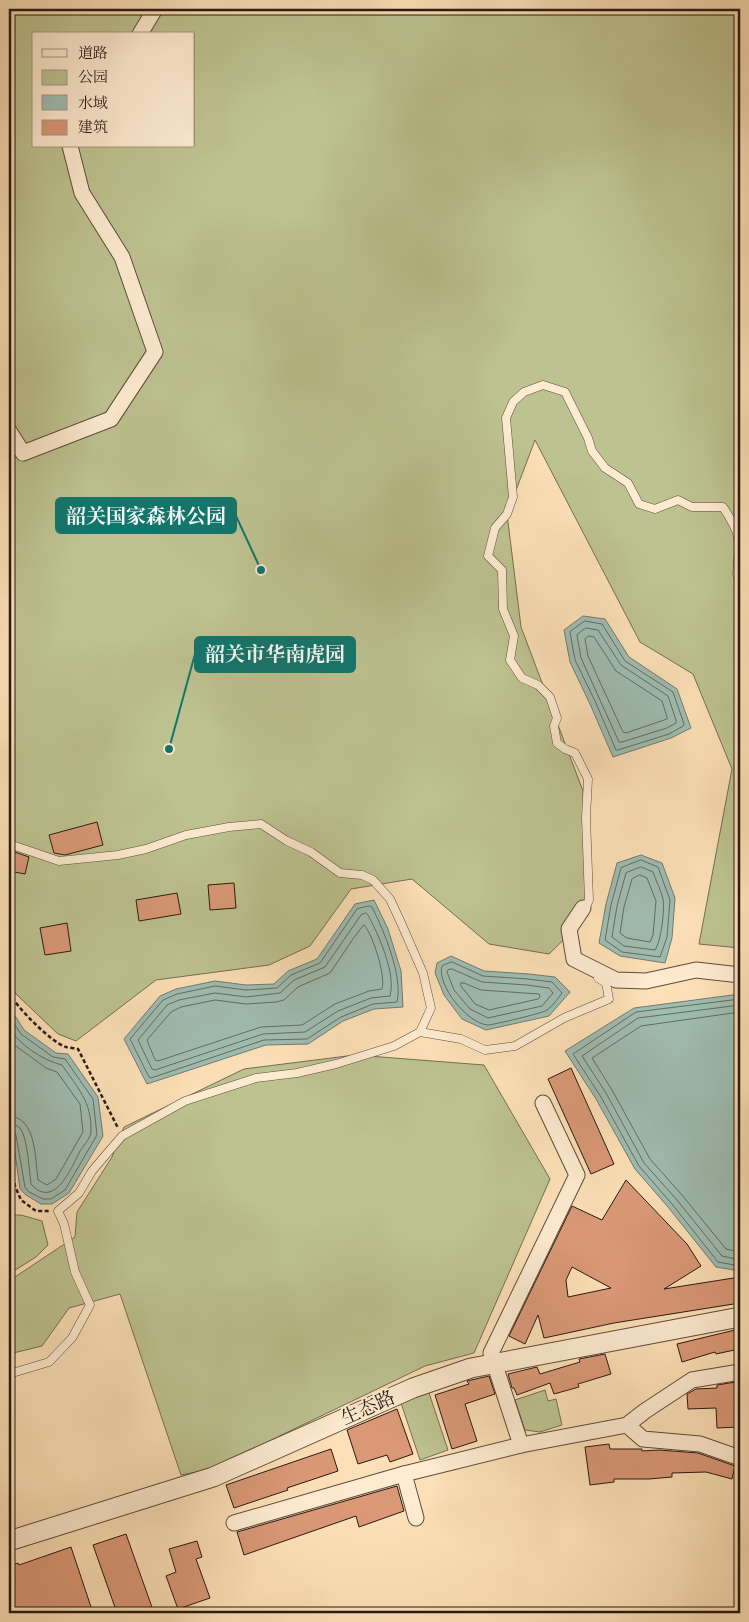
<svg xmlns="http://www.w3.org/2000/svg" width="749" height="1622" viewBox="0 0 749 1622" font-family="'IM FELL Double Pica','Noto Serif SC',serif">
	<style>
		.green { fill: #bdc390; stroke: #726f52; fill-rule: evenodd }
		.water { fill: #9fbdb2; stroke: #6f7c73 }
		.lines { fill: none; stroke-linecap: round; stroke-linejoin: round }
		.shore { stroke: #626c63; stroke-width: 1 }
		.building { fill: #da9877; stroke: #261b14; fill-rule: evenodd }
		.service-casing { stroke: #5c4c3d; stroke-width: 9 }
		.minor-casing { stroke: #5c4c3d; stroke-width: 17 }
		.tertiary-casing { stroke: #5c4c3d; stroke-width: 21 }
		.path { stroke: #261b14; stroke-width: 2.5; stroke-dasharray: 4 2.5; stroke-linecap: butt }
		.service { stroke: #feebd0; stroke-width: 8 }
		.minor { stroke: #feebd0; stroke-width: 15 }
		.tertiary { stroke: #feebd0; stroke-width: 19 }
		.labels { text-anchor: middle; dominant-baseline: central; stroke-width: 4; stroke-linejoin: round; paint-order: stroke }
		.street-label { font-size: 19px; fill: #261b14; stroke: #feebd0 }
		.leader { fill: none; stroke: #0f766e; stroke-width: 2 }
		.callout-dot { fill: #0f766e; stroke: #feebd0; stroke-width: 2 }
		.callout { fill: #0f766e; stroke: #0f766e; stroke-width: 2 }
		.callout-label { font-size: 20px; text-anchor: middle; font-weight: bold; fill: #fff }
	</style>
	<rect width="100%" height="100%" fill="#fde0b7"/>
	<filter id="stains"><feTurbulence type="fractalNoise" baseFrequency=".004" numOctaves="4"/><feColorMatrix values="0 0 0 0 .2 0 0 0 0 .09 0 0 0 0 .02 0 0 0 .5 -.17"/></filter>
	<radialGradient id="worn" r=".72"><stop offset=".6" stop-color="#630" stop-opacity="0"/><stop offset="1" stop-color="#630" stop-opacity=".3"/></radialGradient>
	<g class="green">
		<path d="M9,9H740V948L699,944L732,769L693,674L640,642L535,440L507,514L521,627L583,791L587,917L549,954L489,944L412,879L351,889L310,946L269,965L156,980L76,1041L58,1034L16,994L9,977ZM34,34H194V146H34Z"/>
		<path d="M355,1055L484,1065L550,1179L474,1353L425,1366L211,1469L181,1475L120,1294L69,1308L42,1346L9,1354V1281L75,1237L77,1212L112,1157L124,1127L244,1069Z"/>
		<path d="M9,1215H21L42,1221L48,1245L36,1257L9,1274Z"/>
		<path d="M428,1390L448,1450L420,1460L400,1400Z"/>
		<path d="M545,1390L548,1401L556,1399L562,1425L540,1432L525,1430L515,1400Z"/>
	</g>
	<g class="water">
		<path d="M583,616L605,619L629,657L677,689L691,728L671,738L613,757L590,704L570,662L564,630Z"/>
		<path d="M641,855L662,863L675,898L672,938L665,963L620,956L599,943L606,904L617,863Z"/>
		<path d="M374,900L388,929L401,971L403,1007L374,1009L343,1021L308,1044L266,1045L147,1084L124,1039L160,996L176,989L215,981L246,985L274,984L288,971L317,959L355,904Z"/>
		<path d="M451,956L484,971L529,974L555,977L570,992L549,1016L486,1030L462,1019L444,995L435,973L437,963Z"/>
		<path d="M740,994V1271L716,1267L668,1207L635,1169L596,1099L565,1051L634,1008Z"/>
		<path d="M9,1006L24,1030L56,1053L68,1054L98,1097L103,1136L69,1193L52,1204H41L26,1195L20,1189L14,1146L9,1131Z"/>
	</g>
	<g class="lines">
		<g class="shore">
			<path d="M585,621L602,624L625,661L673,692L684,724L683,726L669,734L618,750H616L595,701L575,660L570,632Z"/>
			<path d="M586,628L598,630L621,665L668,696L676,720V723L667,728L622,742H619L581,658L577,635Z"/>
			<path d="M589,636L594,637L616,671L662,701L667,717V719L626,733L623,732L588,656L585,639Z"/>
			<path d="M641,860L658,867L670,900L667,937L660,957L622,952L605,940L611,905L621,868Z"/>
			<path d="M641,867L653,872C656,881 661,890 663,899C665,909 661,942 655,950L624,946L612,937L617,906L626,873Z"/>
			<path d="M640,875L647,878L656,901L653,935L650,942L627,938L620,933L624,907L632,879Z"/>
			<path d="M369,906L372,907C384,931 403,976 397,1002L373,1004L341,1017L307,1039L264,1040L151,1078L149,1077L130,1039L163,1000L177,994L215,986L246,990L277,988L291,975L320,963L357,909Z"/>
			<path d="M366,913L368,915C379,936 396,973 390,996L371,998L338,1011L305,1032L263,1034L155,1070L152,1069L138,1040L167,1005L179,1000L215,993L246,997L280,993L294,980L325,967L361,915Z"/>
			<path d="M364,925C373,934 386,977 382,989L369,991L335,1004L302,1025L261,1027L158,1061L155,1060L147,1040L171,1012L181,1007L215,1000L246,1004L276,1002L284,1000L298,987L330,973L353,939Z"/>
			<path d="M452,962L483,976L528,979L552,982L562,993C558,998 553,1006 547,1010C544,1013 492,1025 488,1025C468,1024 436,985 442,966Z"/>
			<path d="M452,969L482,982L527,985L549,988L553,993L542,1006L488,1018L470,1009L454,990L447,972L448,970Z"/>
			<path d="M461,983H464L481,990L539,994L540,997L538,999L489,1010L475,1004L461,986Z"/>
			<path d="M740,999L636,1012L573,1054L601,1097L639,1166L672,1204L718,1262L740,1266"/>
			<path d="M740,1005L638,1018L582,1056L606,1093L644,1163L677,1200L722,1256L740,1260"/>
			<path d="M740,1012L641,1026L592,1058L612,1090L650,1159L682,1195L726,1249L740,1252"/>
			<path d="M9,1016L21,1034L53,1057L65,1059L93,1099L97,1135L65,1190L51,1199H43L29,1192L25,1187L16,1135L13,1131L9,1130"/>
			<path d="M9,1028C20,1045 42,1060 62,1065C77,1087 92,1102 91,1131C91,1138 84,1145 80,1151C71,1169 54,1210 31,1184C29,1170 28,1139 20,1128C17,1125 13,1124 9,1124"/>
			<path d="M9,1041L46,1068L57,1072L80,1104L83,1132L56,1179L47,1185L38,1180C35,1160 37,1117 9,1116"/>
		</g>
	</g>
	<g class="building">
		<path d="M97,822L103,845L65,855L54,853L49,835Z"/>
		<path d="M9,850L29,857L25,874L9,871Z"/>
		<path d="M234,883L236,908L210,910L208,885Z"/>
		<path d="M177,893L181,914L139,921L136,900Z"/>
		<path d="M67,923L71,951L45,955L40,928Z"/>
		<path d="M571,1068L614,1164L591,1174L548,1079Z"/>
		<path d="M626,1180L687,1244L701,1266L664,1289L740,1277V1303L614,1323L544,1338L538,1315L525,1344L509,1336L572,1206L602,1220ZM572,1267L611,1288L568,1297L566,1280Z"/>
		<path d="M735,1330L739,1349L716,1354L715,1352L682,1362L677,1344Z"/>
		<path d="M605,1354L611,1374L578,1384L579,1387L554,1394L550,1383L517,1395L514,1388H512L508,1374L537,1367L540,1374L580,1362L579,1359Z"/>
		<path d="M489,1376L495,1394L465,1404L477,1441L452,1449L435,1395L469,1384L467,1381Z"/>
		<path d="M736,1382V1409H738L739,1427L717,1428L716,1408L688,1409L687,1394L696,1389L717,1388V1385Z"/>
		<path d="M397,1409L413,1454L390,1462L387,1455L358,1464L347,1430Z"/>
		<path d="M609,1444L610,1449H642V1451L659,1450L698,1453L735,1466L732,1479L706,1472L672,1473V1477L649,1479H614V1482L590,1485L585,1447Z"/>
		<path d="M331,1449L338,1471L287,1488L288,1490L234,1508L226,1485Z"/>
		<path d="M397,1486L404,1511L359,1527L356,1516L244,1555L237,1532Z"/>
		<path d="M126,1534L154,1613H117L93,1545Z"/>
		<path d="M197,1541L202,1557L196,1559L210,1598L178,1609L166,1576L176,1572L169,1549Z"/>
		<path d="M71,1547L93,1613H9V1566L18,1563L19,1565Z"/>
	</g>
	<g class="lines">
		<g class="service-casing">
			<g id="service">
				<path d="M9,844L59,861L118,855L146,849L186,835L229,827L261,824L287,841L311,852L340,873L362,875L373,880L390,899L402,925L423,973L431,1008L420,1032L394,1046L336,1064L297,1073L256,1078L185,1101L122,1136L92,1171L79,1193L58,1211L64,1224L75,1272L90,1305L72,1338L49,1362L9,1374"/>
				<path d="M584,911L589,900L586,817L588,779L575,753L565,749L557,743L554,726L557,718L550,697L538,685L522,678L510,660L514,636L503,609L502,570L488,556L495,528L507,514L513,497L506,418L513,402L524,392L543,385L565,392L588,438L592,451L605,468L628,483L639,504L655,509L678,500L692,507H723C742,536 740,539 737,574L740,577"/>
				<path d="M420,1032L461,1039L485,1050L515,1046L564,1018L609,999L606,983L598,978"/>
			</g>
		</g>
		<g class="minor-casing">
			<g id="minor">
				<path d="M140,34L155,9"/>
				<path d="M9,431L23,453L111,419L155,352L122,257L82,193L70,146"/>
				<path d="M583,908L569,929L574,959L616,980L646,981L696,970L740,975"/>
				<path d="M543,1103L577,1175L491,1353L521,1445L627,1425L645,1411L692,1380L740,1372"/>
				<path d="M627,1425L643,1439L700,1444L740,1458"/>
				<path d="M416,1518L404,1474L521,1445"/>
				<path d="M234,1523L404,1474"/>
			</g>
		</g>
		<g class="tertiary-casing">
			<path id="tertiary" d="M9,1541L213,1477L413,1388L471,1368L740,1317"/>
		</g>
		<g class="path">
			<path d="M9,992C15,1006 52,1043 66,1047C70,1048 75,1048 78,1049L118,1128"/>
			<path d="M9,1151L15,1186L21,1200L36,1211H49"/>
		</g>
		<use href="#service" class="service"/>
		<use href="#minor" class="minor"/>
		<use href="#tertiary" class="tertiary"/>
	</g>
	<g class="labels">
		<g class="street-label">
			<text transform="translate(368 1408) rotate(-24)">生态路</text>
		</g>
	</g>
	<path class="leader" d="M261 570L236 516M169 749L195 654"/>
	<g class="callout-dot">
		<circle cx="261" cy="570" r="5"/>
		<circle cx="169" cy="749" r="5"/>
	</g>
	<g class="callout">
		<rect x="56" y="498" width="180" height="35" rx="5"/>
		<rect x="195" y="637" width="160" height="35" rx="5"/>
	</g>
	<g class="callout-label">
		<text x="146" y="523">韶关国家森林公园</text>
		<text x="275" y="661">韶关市华南虎园</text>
	</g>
	<rect width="749" height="1622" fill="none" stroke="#fde0b7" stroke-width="30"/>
	<rect x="10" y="10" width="729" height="1602" fill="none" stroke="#261b14" stroke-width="2.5"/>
	<rect x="15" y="15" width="719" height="1592" fill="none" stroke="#261b14"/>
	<rect x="32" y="32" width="162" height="115" fill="#feebd0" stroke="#a89885"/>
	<rect x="42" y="49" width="25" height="8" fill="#feebd0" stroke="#a89885"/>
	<text x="78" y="58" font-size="15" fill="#261b14">道路</text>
	<rect x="42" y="70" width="25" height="15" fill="#bdc390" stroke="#a89885"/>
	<text x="78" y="82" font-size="15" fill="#261b14">公园</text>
	<rect x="42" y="95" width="25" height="15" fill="#9fbdb2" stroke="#a89885"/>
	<text x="78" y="108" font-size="15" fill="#261b14">水域</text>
	<rect x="42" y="120" width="25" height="15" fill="#da9877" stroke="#a89885"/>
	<text x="78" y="132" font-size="15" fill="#261b14">建筑</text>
	<rect width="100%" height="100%" filter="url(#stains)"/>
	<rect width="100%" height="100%" fill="url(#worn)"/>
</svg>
